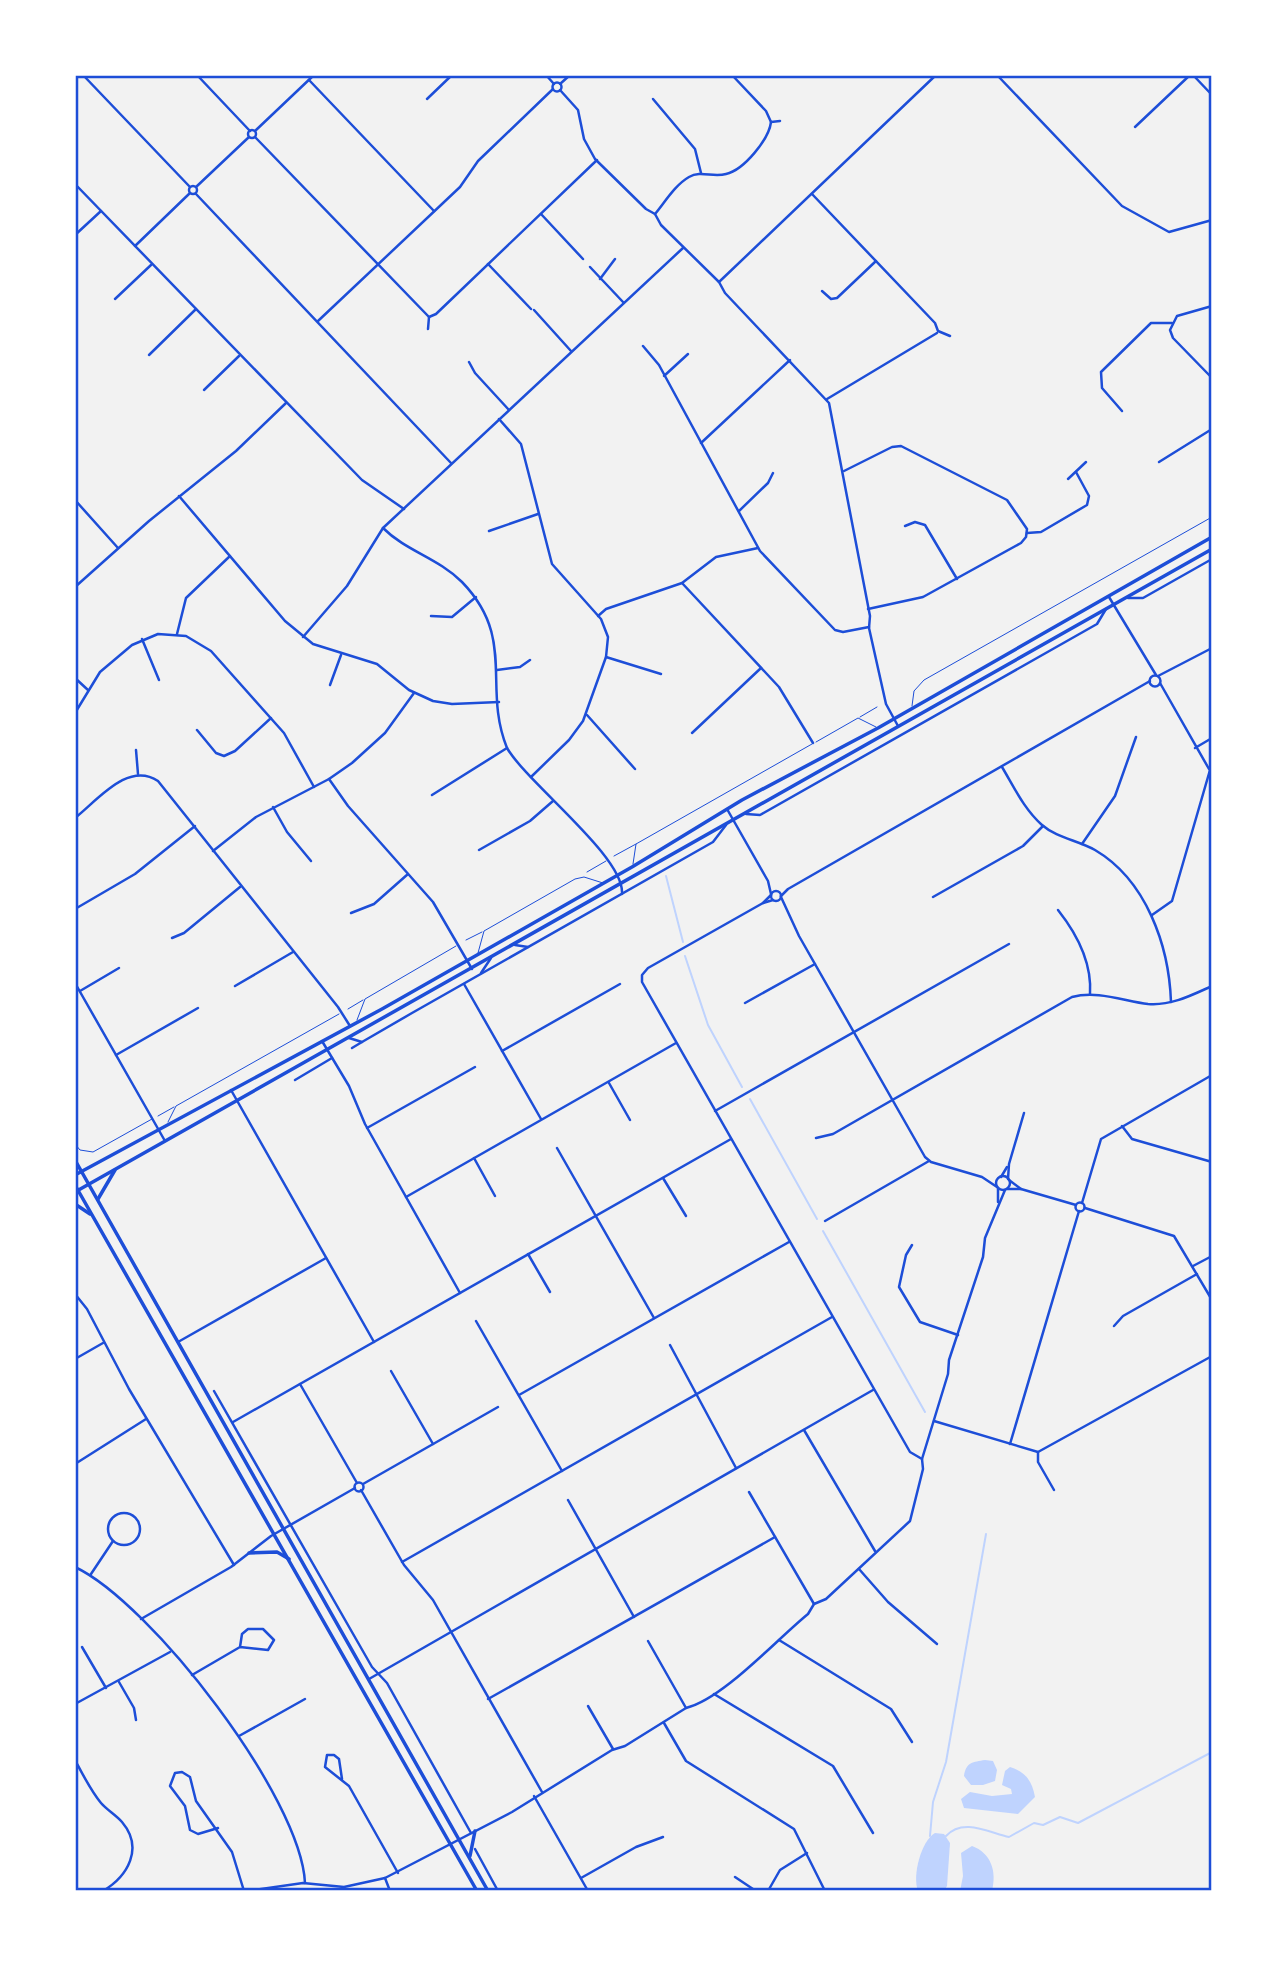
<svg xmlns="http://www.w3.org/2000/svg" width="1287" height="1966" viewBox="0 0 1287 1966" font-family="'DM Sans',sans-serif">
	<style>
		.water { fill: #bfd3fe }
		.lines { fill: none; stroke-linecap: round; stroke-linejoin: round }
		.stream { stroke: #bfd3fe; stroke-width: 2 }
		.service { stroke: #1d4ed8; stroke-width: 1 }
		.minor { stroke: #1d4ed8; stroke-width: 2.5 }
		.tertiary { stroke: #1d4ed8; stroke-width: 2.5 }
		.primary { stroke: #1d4ed8; stroke-width: 3.5 }
		.neatline { fill: none; stroke: #1d4ed8; stroke-width: 2.5 }
	</style>
	<rect width="100%" height="100%" fill="#f2f2f2"/>
	<g class="water">
		<path d="M985,1760L993,1761L997,1770L995,1781L983,1785H971L964,1776C966,1762 973,1762 985,1760Z"/>
		<path d="M1010,1767C1026,1772 1032,1781 1035,1797L1018,1814L964,1808L961,1799L970,1792L992,1796L1012,1794L1011,1789L1002,1785L1005,1771Z"/>
		<path d="M935,1833L944,1834L950,1843L947,1886L944,1891H918C912,1876 921,1841 935,1833Z"/>
		<path d="M972,1846C991,1853 997,1871 992,1891H960L963,1876L961,1853Z"/>
	</g>
	<g class="lines">
		<g class="stream">
			<path d="M666,876L683,942"/>
			<path d="M685,956L708,1025L742,1087"/>
			<path d="M750,1099L817,1219"/>
			<path d="M823,1231L925,1412"/>
			<path d="M930,1836L933,1802L946,1762L986,1534"/>
			<path d="M946,1836C963,1817 990,1833 1009,1837L1034,1823L1043,1825L1060,1817L1078,1823L1212,1752"/>
		</g>
		<g class="service">
			<path d="M912,706L914,691L924,680L1212,517"/>
			<path d="M860,717L877,707"/>
			<path d="M816,742L858,718L876,727"/>
			<path d="M614,856L636,844"/>
			<path d="M633,864L636,844L812,744"/>
			<path d="M587,872L606,861"/>
			<path d="M466,940L482,932"/>
			<path d="M478,953L484,931L575,879L584,877L603,883"/>
			<path d="M348,1009L363,1000"/>
			<path d="M357,1020L365,999L456,946"/>
			<path d="M158,1116L174,1107"/>
			<path d="M168,1122L176,1106L339,1014"/>
			<path d="M75,1144L80,1150L93,1152L152,1119"/>
		</g>
		<g class="minor">
			<path d="M83,75L190,187"/>
			<path d="M197,75L250,131"/>
			<path d="M546,75L554,84"/>
			<path d="M732,75L766,111L771,122L780,121"/>
			<path d="M997,75L1122,206L1169,232L1212,220"/>
			<path d="M1193,75L1212,95"/>
			<path d="M309,80L434,211"/>
			<circle cx="557" cy="87" r="4.5"/>
			<path d="M560,84L570,75"/>
			<path d="M560,90L578,110L584,139L595,159L646,209L655,214L661,225L719,282L725,293L829,403L870,616L869,628L886,704L898,726"/>
			<path d="M427,99L452,75"/>
			<path d="M653,99L695,149L701,173"/>
			<path d="M1135,127L1190,75"/>
			<circle cx="252" cy="134" r="4"/>
			<path d="M255,131L314,75"/>
			<path d="M255,137L429,317L436,314L597,160"/>
			<path d="M75,184L362,480L404,509"/>
			<circle cx="193" cy="190" r="4"/>
			<path d="M196,187L249,137"/>
			<path d="M196,194L451,463"/>
			<path d="M812,194L935,323L938,331L950,336"/>
			<path d="M541,214L583,259"/>
			<path d="M655,214C665,202 675,185 689,177C701,170 713,178 726,174C744,170 769,139 771,122"/>
			<path d="M75,235L101,211"/>
			<path d="M135,246L190,193"/>
			<path d="M488,264L531,309"/>
			<path d="M590,267L623,302"/>
			<path d="M600,279L615,259"/>
			<path d="M719,282L936,75"/>
			<path d="M822,291L831,299L837,298L876,261"/>
			<path d="M115,299L151,265"/>
			<path d="M1212,306L1177,316L1170,330L1173,338L1212,378"/>
			<path d="M534,310L571,351"/>
			<path d="M318,321L460,187L478,161L553,89"/>
			<path d="M428,329L429,317"/>
			<path d="M643,346L659,365L760,551L835,630L843,632L869,627"/>
			<path d="M149,355L196,309"/>
			<path d="M469,362L475,373L509,410"/>
			<path d="M664,376L688,354"/>
			<path d="M204,390L239,356"/>
			<path d="M827,399L937,333"/>
			<path d="M1122,411L1102,388L1101,372L1151,323H1172"/>
			<path d="M499,419L521,444L552,564L601,619L608,637L606,657L583,721L569,740L531,777"/>
			<path d="M701,443L790,360"/>
			<path d="M1159,462L1212,429"/>
			<path d="M844,471L892,447L901,446L1007,500L1027,529L1026,537L1021,543L923,597L868,609"/>
			<path d="M1068,479L1086,462"/>
			<path d="M179,496L285,621L313,644L377,664L409,690L433,701L452,704L499,702"/>
			<path d="M75,500L118,548"/>
			<path d="M739,511L768,483L773,473"/>
			<path d="M905,526L915,522L925,525L957,579"/>
			<path d="M383,528C406,551 438,558 462,582C517,639 482,686 507,748C528,784 625,857 622,894"/>
			<path d="M489,531L538,514"/>
			<path d="M1027,533L1041,532L1087,505L1089,496L1076,472"/>
			<path d="M682,583L779,687L813,743"/>
			<path d="M75,587L149,521L236,451L286,403"/>
			<path d="M1109,597L1156,675"/>
			<path d="M1128,598H1143L1212,559"/>
			<path d="M431,616L452,617L476,597"/>
			<path d="M598,616L606,609L682,583L716,557L758,548"/>
			<path d="M177,634L186,598L230,556"/>
			<path d="M303,637L347,586L383,528L683,248"/>
			<path d="M142,639L159,680"/>
			<path d="M606,657L661,674"/>
			<path d="M497,670L520,667L530,660"/>
			<circle cx="1155" cy="681" r="5.5"/>
			<path d="M1158,676L1212,648"/>
			<path d="M75,678L88,690"/>
			<path d="M1160,683L1209,769"/>
			<path d="M330,685L341,655"/>
			<path d="M75,713L100,672L132,645L158,634L186,636L211,651L284,733L314,787"/>
			<path d="M587,715L635,769"/>
			<path d="M197,730L216,753L224,756L235,751L271,718"/>
			<path d="M692,733L761,668"/>
			<path d="M1195,748L1212,738"/>
			<path d="M136,750L138,774"/>
			<path d="M1002,767C1014,787 1024,809 1042,825C1057,838 1077,840 1095,850C1146,880 1169,945 1171,1002"/>
			<path d="M329,779L348,806L433,902L472,969"/>
			<path d="M432,795L507,748"/>
			<path d="M273,807L287,832L311,861"/>
			<path d="M746,814L760,815L1097,624L1106,609"/>
			<path d="M75,818C98,800 128,761 158,781L338,1007L350,1026"/>
			<path d="M1082,844L1115,796L1136,737"/>
			<path d="M479,850L530,821L553,801"/>
			<path d="M213,851L256,817L329,779L352,763L385,733L414,693"/>
			<path d="M781,896L788,889L1150,681"/>
			<path d="M933,897L1023,846L1043,826"/>
			<path d="M773,900L763,903L648,968L642,975V982L910,1452L922,1459"/>
			<path d="M763,903L771,895"/>
			<path d="M75,909L135,874L195,826"/>
			<path d="M1058,910C1077,934 1092,963 1090,994"/>
			<path d="M351,913L374,904L408,874"/>
			<path d="M1152,915L1172,901L1210,770"/>
			<path d="M172,938L184,933L240,887"/>
			<path d="M515,945L528,947"/>
			<path d="M481,973L491,958"/>
			<path d="M75,983L165,1141"/>
			<path d="M464,984L541,1119"/>
			<path d="M235,986L293,952"/>
			<path d="M80,991L119,968"/>
			<path d="M745,1003L815,964"/>
			<path d="M349,1038L362,1042L412,1013L713,842L726,825"/>
			<path d="M322,1041L349,1086L365,1124L460,1293"/>
			<path d="M352,1048L362,1042"/>
			<path d="M502,1051L620,984"/>
			<path d="M116,1055L198,1008"/>
			<path d="M295,1080L332,1058"/>
			<path d="M609,1083L630,1120"/>
			<path d="M231,1090L374,1342"/>
			<path d="M715,1111L1009,944"/>
			<path d="M1122,1126L1132,1139L1212,1162"/>
			<path d="M367,1128L475,1067"/>
			<path d="M816,1138L833,1134L1072,997C1097,990 1124,1001 1148,1004C1171,1006 1192,995 1212,986"/>
			<path d="M557,1148L654,1318"/>
			<path d="M474,1158L495,1196"/>
			<path d="M1001,1177L1007,1167"/>
			<path d="M663,1178L686,1216"/>
			<path d="M1008,1179L1009,1164L1024,1113"/>
			<path d="M406,1197L676,1043"/>
			<path d="M1082,1203L1101,1139L1212,1075"/>
			<path d="M825,1221L929,1161"/>
			<path d="M912,1245L906,1255L899,1287L920,1322L958,1335"/>
			<path d="M528,1254L550,1292"/>
			<path d="M1193,1266L1212,1256"/>
			<path d="M75,1294L87,1309L129,1389L234,1565"/>
			<path d="M476,1321L562,1471"/>
			<path d="M1114,1326L1123,1316L1197,1274"/>
			<path d="M178,1342L326,1258"/>
			<path d="M670,1345L736,1468"/>
			<path d="M75,1359L103,1343"/>
			<path d="M391,1371L433,1444"/>
			<path d="M300,1384L357,1483"/>
			<path d="M214,1391L372,1667L387,1683L471,1833"/>
			<path d="M519,1395L789,1242"/>
			<path d="M934,1421L1038,1452V1462L1054,1490"/>
			<path d="M233,1422L731,1139"/>
			<path d="M804,1430L875,1551"/>
			<path d="M1010,1444L1079,1211"/>
			<path d="M1038,1452L1212,1356"/>
			<path d="M75,1464L146,1419"/>
			<circle cx="359" cy="1487" r="4.5"/>
			<path d="M363,1484L498,1407"/>
			<path d="M361,1490L404,1565L433,1600L542,1792"/>
			<path d="M749,1492L814,1604"/>
			<path d="M568,1500L634,1617"/>
			<circle cx="124" cy="1529" r="16"/>
			<path d="M402,1562L832,1317"/>
			<path d="M75,1567C151,1603 301,1797 305,1883"/>
			<path d="M859,1569L888,1602L937,1644"/>
			<path d="M91,1574L113,1541"/>
			<path d="M141,1619L231,1567L271,1536L355,1488"/>
			<path d="M779,1640L891,1709L912,1742"/>
			<path d="M648,1641L686,1708"/>
			<path d="M82,1647L106,1688"/>
			<path d="M192,1675L240,1647L268,1650L274,1640L263,1629H248L242,1634L240,1647"/>
			<path d="M369,1679L873,1390"/>
			<path d="M119,1682L134,1708L136,1720"/>
			<path d="M714,1694L833,1766L873,1833"/>
			<path d="M488,1699L775,1537"/>
			<path d="M75,1704L170,1652"/>
			<path d="M588,1706L613,1749"/>
			<path d="M664,1723L686,1761L794,1829L825,1891"/>
			<path d="M239,1736L305,1699"/>
			<path d="M75,1760C83,1775 91,1791 101,1803C107,1810 116,1815 122,1822C144,1848 128,1876 103,1891"/>
			<path d="M342,1779L339,1759L334,1755H327L325,1767L349,1786L398,1873"/>
			<path d="M534,1796L588,1891"/>
			<path d="M218,1828L198,1834L190,1830L185,1806L170,1786L175,1773L182,1772L190,1777L196,1801L232,1852L244,1891"/>
			<path d="M475,1849L498,1891"/>
			<path d="M735,1877L756,1891"/>
			<path d="M385,1878L390,1891"/>
			<path d="M581,1878L636,1847L663,1837"/>
			<path d="M768,1891L780,1870L807,1853"/>
		</g>
		<g class="tertiary">
			<path d="M727,809L768,881L771,894"/>
			<circle cx="776" cy="896" r="5"/>
			<path d="M781,897L799,936L925,1157L931,1162L982,1177L997,1187"/>
			<circle cx="1003" cy="1183" r="7"/>
			<path d="M1009,1180L1021,1189"/>
			<path d="M1007,1189H1021L1076,1205"/>
			<path d="M998,1202V1188"/>
			<circle cx="1080" cy="1207" r="4.5"/>
			<path d="M1085,1208L1174,1236L1212,1300"/>
			<path d="M247,1891L303,1883L344,1887L385,1878L512,1812L612,1750L625,1746L686,1708C723,1699 776,1640 808,1614L814,1604L826,1599L910,1521L923,1469L922,1459L948,1374L949,1360L983,1257L985,1238L1005,1190"/>
		</g>
		<g class="primary">
			<path d="M75,1160L488,1891"/>
			<path d="M75,1175L382,1009L632,867L742,800L878,728L1212,537"/>
			<path d="M75,1185L477,1891"/>
			<path d="M75,1192L1212,549"/>
			<path d="M98,1199L115,1170"/>
			<path d="M75,1204L90,1214"/>
			<path d="M249,1553L277,1552L289,1559"/>
			<path d="M470,1856L475,1831"/>
		</g>
	</g>
	<rect width="1287" height="1966" fill="none" stroke="#ffffff" stroke-width="154"/>
	<rect x="77" y="77" width="1133" height="1812" class="neatline"/>
</svg>
